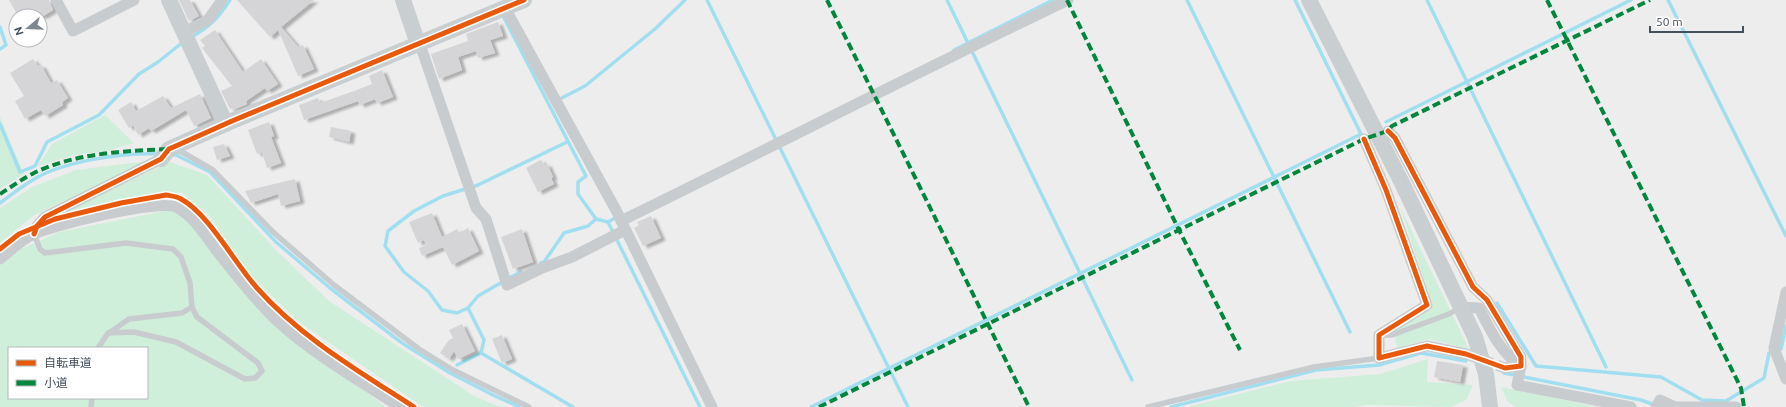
<svg xmlns="http://www.w3.org/2000/svg" width="1786" height="407" viewBox="0 0 1786 407" font-family="Ubuntu,'Noto Sans JP',sans-serif">
	<style>
		.green { fill: #cfefdb; fill-rule: evenodd }
		.lines { fill: none; stroke-linecap: round; stroke-linejoin: round }
		.stream { stroke: #a1dff0; stroke-width: 3.5 }
		.building { fill: #d5d5d7; filter: url(#shadow) }
		.street-tunnel { stroke: #cccdd0; stroke-width: 11; stroke-dasharray: 11 5.5; stroke-linecap: butt }
		.lane { stroke: #c9ccce; stroke-width: 5.5 }
		.street { stroke: #c9ccce; stroke-width: 11 }
		.secondary { stroke: #c9ced1; stroke-width: 16 }
		.quiet { stroke: #00873e; stroke-width: 4; stroke-dasharray: 8 4; stroke-linecap: butt }
		.cycleway-casing { stroke: #fff; stroke-width: 8 }
		.cycleway { stroke: #e8590c; stroke-width: 5 }
	</style>
	<defs>
		<filter id="shadow"><feDropShadow dx="4.5" dy="2.5" stdDeviation="1" flood-color="#0004"/></filter>
	</defs>
	<rect width="100%" height="100%" fill="#eeeded"/>
	<g class="green">
		<path d="M105,115L134,143L107,151L74,155L38,166L52,144Z"/>
		<path d="M0,117L24,174L0,189Z"/>
		<path d="M147,161L33,216L0,243V208L32,187L76,170Z"/>
		<path d="M170,162L207,175L277,251L329,301L474,396L500,407H423L299,322L250,275L208,214L182,193H158L57,215Z"/>
		<path d="M1400,207L1469,349L1429,339L1397,348L1394,332L1432,304Z"/>
		<path d="M170,210L187,219L283,330L386,407H0V265L21,249L59,232ZM9,348H147V398H9Z"/>
		<path d="M1428,359L1427,382L1473,385L1466,400L1451,407L1367,405L1354,407H1187L1290,381L1380,374Z"/>
		<path d="M1501,387L1597,407H1515L1507,401Z"/>
	</g>
	<g class="lines">
		<g class="stream">
			<path d="M707,0L908,407"/>
			<path d="M947,0L1132,380"/>
			<path d="M1187,0L1350,332"/>
			<path d="M1427,0L1606,367"/>
			<path d="M1668,0L1786,236"/>
			<path d="M502,14L586,176L578,182V194L596,219"/>
			<path d="M0,27L6,45L0,49"/>
			<path d="M190,38C210,26 217,20 230,0"/>
			<path d="M954,50L1053,0"/>
			<path d="M558,100L585,86L655,29L685,0"/>
			<path d="M1386,122L1631,0"/>
			<path d="M0,124L20,172L35,166L47,142L99,115L139,74L158,62L183,42"/>
			<path d="M172,155H176L210,172L276,242L330,288L402,343L450,373L495,396L520,407"/>
			<path d="M0,203C12,194 24,185 36,178C66,161 125,152 160,154"/>
			<path d="M608,222L700,407"/>
			<path d="M541,263L544,262L564,233L588,226L596,219L608,222L617,217"/>
			<path d="M509,278L521,272"/>
			<path d="M1497,303L1536,366L1661,377L1702,400L1726,401L1764,378L1769,353"/>
			<path d="M468,308L457,313L442,310L428,291L404,272L385,246L388,231L414,211L443,196L478,185L567,142"/>
			<path d="M1781,349L1786,326"/>
			<path d="M481,353L573,407"/>
			<path d="M457,365L481,353L484,340L468,308L478,296L504,281"/>
			<path d="M1504,373L1641,400L1655,405"/>
			<path d="M811,407L1361,134L1295,0"/>
			<path d="M1171,407L1316,370L1379,365L1421,353L1466,361"/>
		</g>
	</g>
	<g class="building">
		<path d="M9,0H49L53,10L43,16H18Z"/>
		<path d="M179,0H190L199,16L189,21Z"/>
		<path d="M237,0H314L281,27L298,47L303,45L314,69L298,76L278,30L270,37Z"/>
		<path d="M498,22L503,36L490,40L495,53L478,58L476,51L458,57L462,70L439,79L431,54L468,41L466,34Z"/>
		<path d="M215,30L243,72L261,59L278,84L267,91L265,88L246,101L247,104L233,110L232,108L230,109L221,91L232,86L202,48L205,46L200,40Z"/>
		<path d="M33,59L38,66L41,65L51,83L57,80L68,98L62,102L63,105L45,116L41,110L25,119L15,101L24,96L10,73Z"/>
		<path d="M382,70L393,97L377,103L375,99L360,105L358,101L304,120L299,105L318,98L320,103L354,91L372,84L369,76Z"/>
		<path d="M200,94L211,118L194,126L186,110L151,131L149,128L138,135L133,125L129,128L118,110L131,102L136,111L163,96L171,108Z"/>
		<path d="M269,122L274,136L271,137L281,163L267,168L262,152L257,154L248,130Z"/>
		<path d="M331,127L351,131L349,142L329,137Z"/>
		<path d="M224,144L230,156L217,160L213,147Z"/>
		<path d="M541,160L544,165L547,164L553,177L551,178L554,184L538,192L526,168Z"/>
		<path d="M295,179L300,201L281,206L278,194L251,203L245,191Z"/>
		<path d="M432,213L442,237L457,229L459,233L468,228L479,251L452,265L443,247L422,256L419,248L426,245L424,240L418,243L409,222Z"/>
		<path d="M651,216L661,238L643,246L634,228L639,225L637,222Z"/>
		<path d="M522,229L533,262L513,269L501,237Z"/>
		<path d="M462,324L475,351L458,359L454,351L449,359L440,353L449,340L453,338L449,330Z"/>
		<path d="M502,335L512,359L502,363L492,339Z"/>
		<path d="M1437,361L1463,365L1460,382L1434,377Z"/>
	</g>
	<g class="lines">
		<path class="street-tunnel" d="M1466,354L1505,368"/>
		<g class="lane">
			<path d="M175,151L182,152L213,170L273,232L334,285L419,349L453,370L529,407"/>
			<path d="M34,234L40,249L45,253L126,243L173,249L181,257L190,283L192,307L197,317L258,363L262,371L255,378L245,379L176,342L134,332L108,333L98,348"/>
			<path d="M109,333L129,319L182,313L192,307"/>
			<path d="M1383,335H1392L1449,314L1459,308"/>
			<path d="M91,407L92,398"/>
			<path d="M1148,407L1314,367L1379,358"/>
		</g>
		<g class="street">
			<path d="M56,0L73,31L134,0"/>
			<path d="M505,8L617,212L712,407"/>
			<path d="M184,32L208,20L222,0"/>
			<path d="M418,44L423,53L476,208L486,219L507,285L542,268L572,257L625,230"/>
			<path d="M1388,131L1395,138L1473,287L1487,300L1521,357V366L1505,368"/>
			<path d="M1364,139L1386,190L1427,305L1379,335V358L1427,346L1466,354"/>
			<path d="M621,221C770,148 918,72 1068,0"/>
			<path d="M34,234L37,226L45,217L161,159"/>
			<path d="M0,259C11,250 21,240 34,234C53,225 160,199 176,207C194,216 205,236 217,251C236,275 254,299 276,320C313,354 358,380 400,407"/>
			<path d="M1786,292L1774,348L1786,379"/>
			<path d="M1461,307L1479,308C1489,328 1502,355 1521,366L1517,385L1631,407"/>
			<path d="M1656,407L1660,400L1675,407H1736"/>
		</g>
		<g class="secondary">
			<path d="M169,0L226,124"/>
			<path d="M403,0L418,44"/>
			<path d="M1309,0L1402,183L1475,337L1486,374L1490,407"/>
			<path d="M161,159L169,149L232,121L524,0"/>
		</g>
		<g class="quiet">
			<path d="M827,0L1029,407"/>
			<path d="M1067,0L1179,230L1240,350"/>
			<path d="M1547,0L1741,388L1744,407"/>
			<path d="M0,194C11,187 22,179 34,173C75,153 124,151 169,149"/>
			<path d="M819,407L1364,139C1373,135 1386,134 1392,126L1650,0"/>
		</g>
		<g class="cycleway-casing">
			<g id="cycleway">
				<path d="M1364,139L1386,190L1427,305L1379,335V358L1427,346L1466,354L1505,368L1521,366V357L1487,300L1473,287L1395,138L1388,131"/>
				<path d="M34,234L37,226L45,217L161,159L169,149L232,121L524,0"/>
				<path d="M0,249L19,234L55,219L121,203L166,195C171,196 176,196 181,199C209,214 235,264 257,288C300,337 360,372 414,407"/>
			</g>
		</g>
		<use href="#cycleway" class="cycleway"/>
	</g>
	<rect x="8" y="347" width="140" height="52" fill="#ffffff" stroke="#b4b9bd"/>
	<rect x="16" y="360" width="20" height="6" fill="#e8590c" stroke="#b4b9bd"/>
	<text x="44" y="367" font-size="12" fill="#434f5b">自転車道</text>
	<rect x="16" y="380" width="20" height="6" fill="#00873e" stroke="#b4b9bd"/>
	<text x="44" y="387" font-size="12" fill="#434f5b">小道</text>
	<g transform="translate(28 28) rotate(251)"><circle r="19" fill="#ffffff" stroke="#b4b9bd"/>
	<path d="M0-3L7 15L0 10L-7 15Z" fill="#7f868e"/>
	<text y="-6" font-size="11" font-weight="bold" text-anchor="middle" fill="#434f5b">N</text>
	</g>
	<path d="M1650 26v6h93v-6" fill="none" stroke="#434f5b" stroke-width="2"/>
	<text x="1656" y="26" font-size="12" fill="#434f5b" stroke="#ffffff" stroke-width="3" paint-order="stroke">50 m</text>
</svg>
